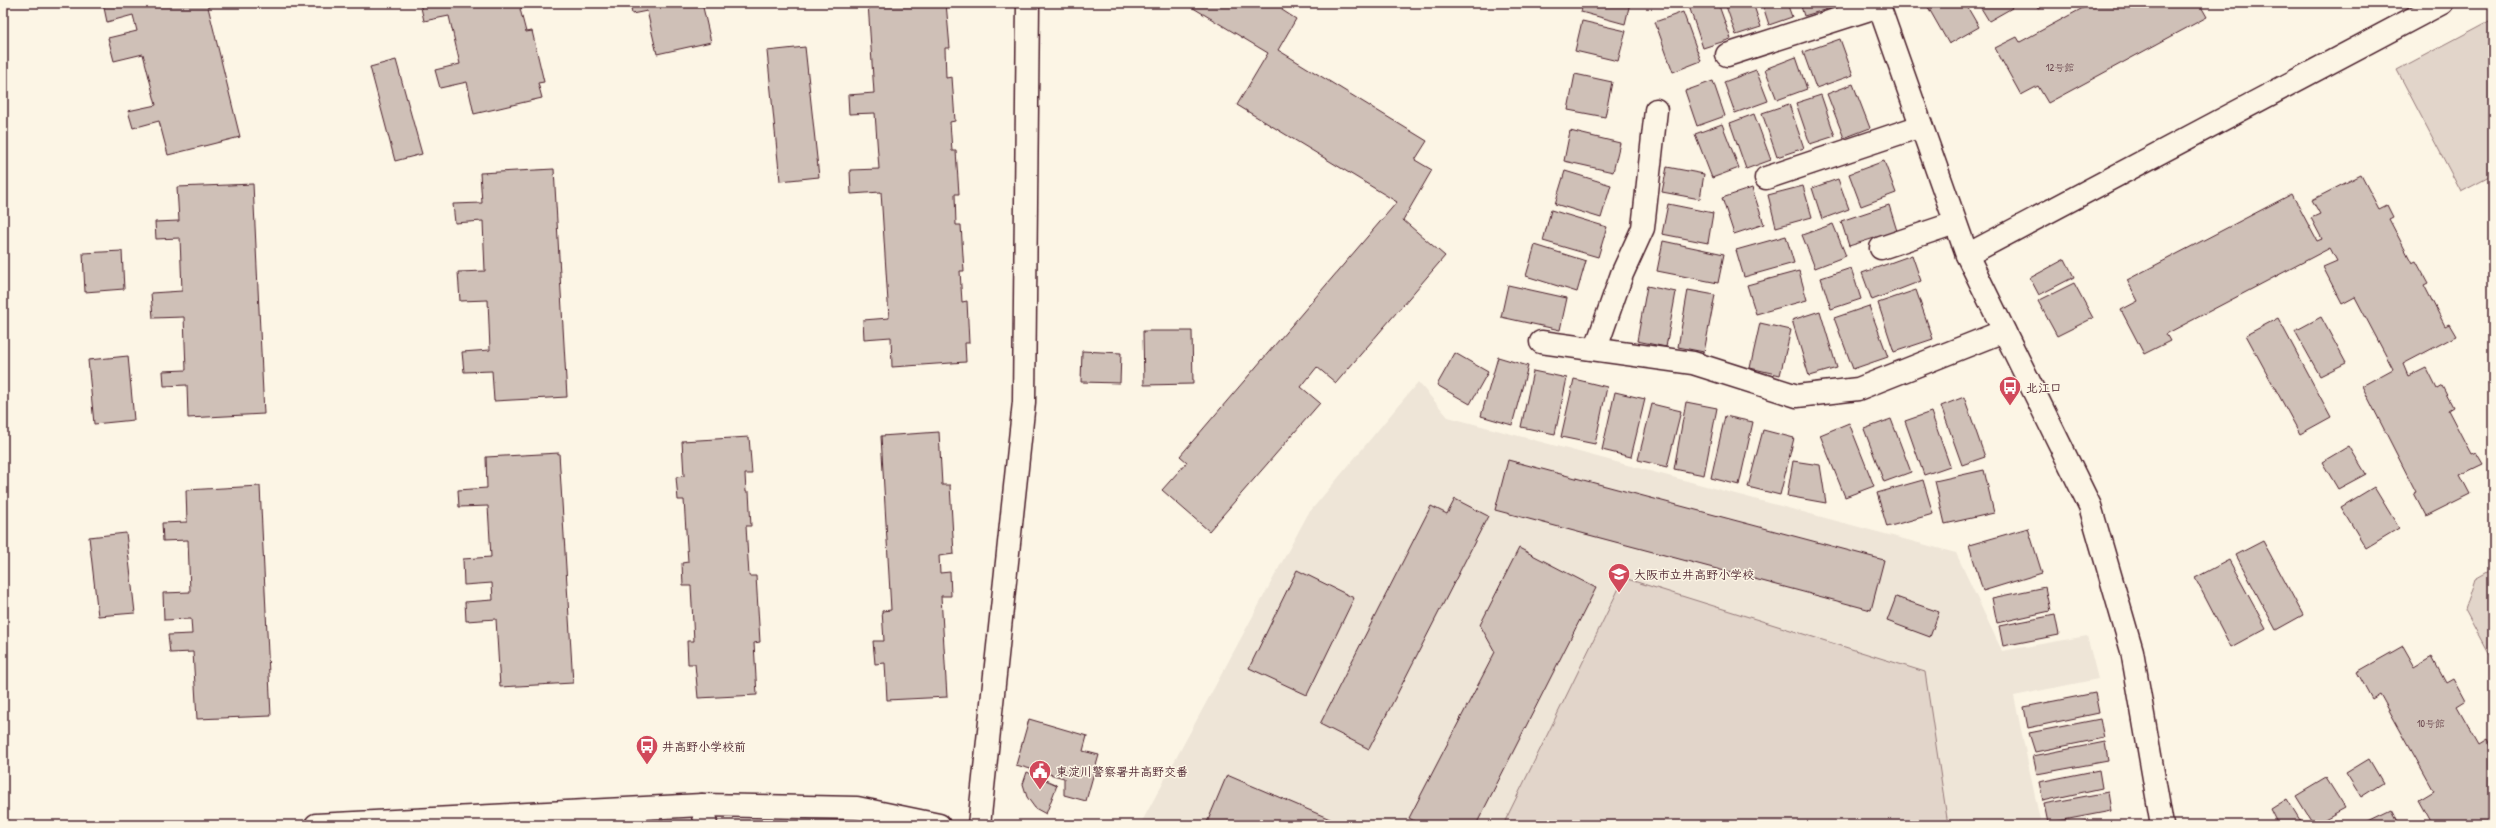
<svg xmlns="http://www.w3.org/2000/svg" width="2496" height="828" viewBox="0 0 2496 828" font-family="'Patrick Hand','Klee One',sans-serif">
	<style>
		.built { fill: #eee5d7 }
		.green { fill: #e2d5ca; stroke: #967a7a }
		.building { fill: #cfc0b7; stroke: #4a1f2b }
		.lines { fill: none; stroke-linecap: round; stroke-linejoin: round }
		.street-casing { stroke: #4a1f2b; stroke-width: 25 }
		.secondary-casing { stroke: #4a1f2b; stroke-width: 25 }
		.street { stroke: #fcf5e5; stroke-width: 22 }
		.secondary { stroke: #fcf5e5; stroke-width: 22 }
		.labels { text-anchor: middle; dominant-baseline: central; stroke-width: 3; stroke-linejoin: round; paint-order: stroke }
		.number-label { font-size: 10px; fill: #6b474e }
		.poi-label { font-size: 12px; font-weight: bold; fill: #4a1f2b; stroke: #fcf5e5; text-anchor: start }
	</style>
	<rect width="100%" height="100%" fill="#fcf5e5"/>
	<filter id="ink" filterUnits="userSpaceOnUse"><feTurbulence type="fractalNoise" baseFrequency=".025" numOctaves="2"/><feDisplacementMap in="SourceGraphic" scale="8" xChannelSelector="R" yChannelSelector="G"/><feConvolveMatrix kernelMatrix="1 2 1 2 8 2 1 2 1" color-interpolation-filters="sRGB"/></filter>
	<g filter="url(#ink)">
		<path class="built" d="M1418,382L1448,417L1956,553L2002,651L2087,636L2098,679L2014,696L2041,825H1140L1308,514Z"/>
		<g class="green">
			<path d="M2493,19V175L2461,192L2397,70Z"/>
			<path d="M2493,569V662L2465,610L2475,579Z"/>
			<path d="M1624,578L1925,672L1948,825H1516L1505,821Z"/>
		</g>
		<g class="building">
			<path d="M103,3H207L240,137L168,155L159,121L133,128L128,111L156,105L143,54L114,61L108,38L137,31L133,15L107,22Z"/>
			<path d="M420,3H526L527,7L520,9L526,32L532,31L544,82L538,83L542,98L474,114L467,82L440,88L435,70L460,64L449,16L424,21Z"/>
			<path d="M630,3H702L711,42L657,54L647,11L632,14Z"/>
			<path d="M868,3H946L950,48H945L946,78L952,77L955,121L950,122L952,151H956L959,194H955L956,225H961L964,271H960L962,302L967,301L969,343H965L966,362L892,367L891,337L864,339L863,320L889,318L881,192L851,194L850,170L879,169L875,113L849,114L848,95L874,93Z"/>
			<path d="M1185,3H1286L1282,10L1296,19L1278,50L1427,141L1415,160L1432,170L1403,220L1445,256L1336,383L1317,367L1301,387L1320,403L1209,531L1162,490L1187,462L1180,456L1397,202L1237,105L1268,53Z"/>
			<path d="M1583,3H1630L1625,24L1581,12Z"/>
			<path d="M1698,3H1718L1731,39L1703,48L1689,6Z"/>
			<path d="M1725,3H1753L1761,27L1736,35Z"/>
			<path d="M1762,3H1787L1792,17L1769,25Z"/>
			<path d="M1800,3H1830L1831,8L1804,16Z"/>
			<path d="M1936,3H1965L1979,27L1949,44L1928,7Z"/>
			<path d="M1978,3H2009L2012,8L1989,21Z"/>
			<path d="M2035,3H2047L2038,8Z"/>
			<path d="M2092,3H2199L2207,17L2048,103L2038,86L2021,95L1995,48L2017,37L2020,42Z"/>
			<path d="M1683,12L1701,61L1673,72L1655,22Z"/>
			<path d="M1582,21L1626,31L1618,61L1575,51Z"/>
			<path d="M1840,39L1853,75L1816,88L1803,52Z"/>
			<path d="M805,47L819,177L780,181L767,51Z"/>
			<path d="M1796,57L1807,89L1777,100L1765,69Z"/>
			<path d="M396,60L422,154L395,161L370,67Z"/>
			<path d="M1756,70L1768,101L1735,113L1724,82Z"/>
			<path d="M1575,74L1612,82L1605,117L1568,110Z"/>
			<path d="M1713,81L1725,116L1697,126L1685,91Z"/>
			<path d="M1853,84L1870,128L1844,138L1827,94Z"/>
			<path d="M1821,95L1835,136L1810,144L1796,103Z"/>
			<path d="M1789,104L1804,148L1777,157L1762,113Z"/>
			<path d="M1754,114L1771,160L1746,169L1730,123Z"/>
			<path d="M1722,124L1739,168L1712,178L1695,134Z"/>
			<path d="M1570,131L1620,143L1613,172L1564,161Z"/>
			<path d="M1884,161L1896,193L1861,206L1849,174Z"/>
			<path d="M1667,167L1704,174L1700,199L1662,192Z"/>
			<path d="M554,169L567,397L494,401L492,371L464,372L462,352L490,350L488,300L460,301L458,272L485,271L483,221L455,223L453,204L482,203L480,173Z"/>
			<path d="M1565,171L1611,185L1601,218L1555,204Z"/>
			<path d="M2361,175L2379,209L2387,205L2393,217L2389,219L2412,263L2416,261L2428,283L2424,285L2445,326L2449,324L2456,336L2403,364L2408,376L2426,367L2437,389L2442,386L2453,407L2448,410L2471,454L2476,452L2483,464L2460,475L2470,494L2426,516L2414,493L2416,492L2362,386L2393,369L2355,297L2342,304L2323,267L2337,261L2330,248L2166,334L2170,341L2144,354L2121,310L2138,301L2127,280L2292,194L2317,241L2322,239L2311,218L2320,214L2312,200Z"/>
			<path d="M1838,179L1849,209L1822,219L1812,188Z"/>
			<path d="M253,184L264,414L188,418L187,385L164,386L163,371L186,370L184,317L153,318L151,293L182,291L180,238L156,239L155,222L179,221L177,187Z"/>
			<path d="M1803,186L1812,217L1776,227L1768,195Z"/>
			<path d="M1752,188L1764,224L1734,234L1722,198Z"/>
			<path d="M1668,204L1713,213L1708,243L1662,234Z"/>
			<path d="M1889,205L1897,231L1849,246L1841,221Z"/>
			<path d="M1551,210L1607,227L1598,257L1543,241Z"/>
			<path d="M1833,224L1846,256L1815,268L1802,235Z"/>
			<path d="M1786,236L1794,263L1744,277L1736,250Z"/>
			<path d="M1663,241L1724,254L1718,283L1657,271Z"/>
			<path d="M1535,245L1586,261L1577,292L1526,276Z"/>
			<path d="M122,251L124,289L85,292L83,253Z"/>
			<path d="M1912,255L1921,281L1872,300L1862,273Z"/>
			<path d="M2065,259L2074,277L2039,295L2030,278Z"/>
			<path d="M1851,268L1861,299L1831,309L1821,278Z"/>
			<path d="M1799,271L1807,300L1756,314L1747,285Z"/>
			<path d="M2074,283L2093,318L2057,336L2038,301Z"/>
			<path d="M1508,285L1567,298L1560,330L1501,317Z"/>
			<path d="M1647,286L1676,292L1666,347L1637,341Z"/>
			<path d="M1688,290L1715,295L1704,352L1678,347Z"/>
			<path d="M1916,290L1933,339L1894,352L1878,303Z"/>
			<path d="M1869,306L1888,357L1853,369L1834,318Z"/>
			<path d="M1820,311L1837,368L1809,376L1792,320Z"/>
			<path d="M2321,317L2346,363L2320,376L2295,331Z"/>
			<path d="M2278,318L2331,417L2300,434L2246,335Z"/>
			<path d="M1760,323L1791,330L1780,375L1750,368Z"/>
			<path d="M1143,331H1192L1193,384L1144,385Z"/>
			<path d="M1082,351L1121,353L1120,383L1081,382Z"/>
			<path d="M1455,353L1488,372L1470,404L1437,385Z"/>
			<path d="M128,356L134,420L94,424L88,360Z"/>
			<path d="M1498,357L1528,366L1512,425L1481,416Z"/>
			<path d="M1533,371L1567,378L1555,434L1521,427Z"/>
			<path d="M1574,379L1607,387L1595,444L1561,437Z"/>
			<path d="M1615,392L1645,399L1631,457L1602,450Z"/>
			<path d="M1964,397L1985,457L1962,465L1941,406Z"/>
			<path d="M1686,402L1717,408L1704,475L1674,469Z"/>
			<path d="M1652,404L1681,411L1667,467L1638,460Z"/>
			<path d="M1931,412L1950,466L1924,475L1905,421Z"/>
			<path d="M1725,416L1753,422L1739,485L1711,478Z"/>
			<path d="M1891,419L1911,472L1884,482L1864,429Z"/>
			<path d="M1849,423L1874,486L1845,497L1820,435Z"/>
			<path d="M1763,430L1794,438L1780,495L1748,487Z"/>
			<path d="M939,432L942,485H950L954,554L939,556L940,573L950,572L951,596H941L947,697L887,700L885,663L875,664L873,641H884L882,611L891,610L881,436Z"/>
			<path d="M749,437L752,474H745L746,492H749L751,526H746L749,576H756L760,642L754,643L757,695L698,698L695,664H688L687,641H694L691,586H683L682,563L688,562L684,500H678L676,477L684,476L682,441Z"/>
			<path d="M2349,446L2366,474L2338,489L2322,462Z"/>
			<path d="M559,453L573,683L500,687L496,619L466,621L465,602L493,600L492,583L464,585L463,559L491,557L488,506L459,507L458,490L487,488L486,457Z"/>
			<path d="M1508,460L1884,560L1871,610L1495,510Z"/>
			<path d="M1793,461L1820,465L1826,503L1787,496Z"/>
			<path d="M1984,470L1994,513L1945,524L1935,481Z"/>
			<path d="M1923,480L1933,514L1887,527L1877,493Z"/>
			<path d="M260,486L271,716L197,719L193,652L170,653L168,635L192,634L191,619L164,620L163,593L190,592L188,540L163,541L162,523L187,522L186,490Z"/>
			<path d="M2374,487L2399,528L2366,548L2341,507Z"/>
			<path d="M1455,499L1488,516L1369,749L1320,724L1431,506L1447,514Z"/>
			<path d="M2028,528L2042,573L1983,591L1969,545Z"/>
			<path d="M126,533L135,613L98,616L89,537Z"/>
			<path d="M2263,541L2303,615L2276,630L2236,555Z"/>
			<path d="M1519,548L1596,588L1476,825H1422L1409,818L1495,652L1480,625Z"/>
			<path d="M2229,560L2266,628L2231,647L2195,578Z"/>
			<path d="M1297,570L1354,598L1307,695L1249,668Z"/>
			<path d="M2045,587L2050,611L1997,623L1992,598Z"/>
			<path d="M1896,597L1939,612L1930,637L1887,621Z"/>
			<path d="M2055,615L2059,635L2003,646L1999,626Z"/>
			<path d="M2403,646L2415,667L2432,657L2446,683L2453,679L2465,701L2457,706L2479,745L2487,740L2493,752V825H2433L2419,800L2434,791L2380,694L2372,699L2357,672Z"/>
			<path d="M2095,693L2099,713L2028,728L2024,707Z"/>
			<path d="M1029,719L1087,736L1083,751L1099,755L1086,801L1064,795V778L1016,765Z"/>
			<path d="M2100,719L2104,738L2035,752L2029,733Z"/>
			<path d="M2105,742L2108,761L2037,774L2033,756Z"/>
			<path d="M2369,759L2383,783L2361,797L2346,773Z"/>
			<path d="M2099,770L2102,788L2043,801L2039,782Z"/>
			<path d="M1027,772L1057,785L1046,814L1035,808L1027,797L1023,784Z"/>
			<path d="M1227,775L1337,822L1336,825H1206Z"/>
			<path d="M2326,778L2345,808L2314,825L2296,796Z"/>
			<path d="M2108,792L2111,811L2048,823L2044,804Z"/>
			<path d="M2287,799L2303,825H2279L2271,809Z"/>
			<path d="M2392,810L2400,825H2361Z"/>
			<path d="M2087,821L2088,825H2071Z"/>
		</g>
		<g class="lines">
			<g class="street-casing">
				<g id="street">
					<path d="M1727,55L1879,6"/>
					<path d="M1766,178L1921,126"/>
					<path d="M1881,248L1955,223"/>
					<path d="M1967,255L2442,3"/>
					<path d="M1541,342L1693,363L1797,396L1858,389L2004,331"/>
					<path d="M1596,348L1622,274L1643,228L1656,110"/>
					<path d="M702,805L706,825"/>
					<path d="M979,825L1024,402L1028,3"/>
				</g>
			</g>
			<g class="secondary-casing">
				<g id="secondary">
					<path d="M1878,3L1967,255L2090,506L2132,651L2162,825"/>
					<path d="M316,825L702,805L857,808L939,825"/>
				</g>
			</g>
			<use href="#street" class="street"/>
			<use href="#secondary" class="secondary"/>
		</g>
	</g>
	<defs>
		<g id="bus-pin" transform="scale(1.15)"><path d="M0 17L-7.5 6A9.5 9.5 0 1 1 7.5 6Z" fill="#d1495b" stroke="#fcf5e5"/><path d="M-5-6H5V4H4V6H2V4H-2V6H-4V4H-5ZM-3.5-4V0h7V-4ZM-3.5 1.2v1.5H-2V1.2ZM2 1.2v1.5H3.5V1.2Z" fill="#fff"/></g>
		<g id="school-pin" transform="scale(1.15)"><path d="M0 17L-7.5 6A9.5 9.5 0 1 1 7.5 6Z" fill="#d1495b" stroke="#fcf5e5"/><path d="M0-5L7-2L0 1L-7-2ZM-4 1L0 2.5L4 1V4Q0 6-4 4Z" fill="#fff"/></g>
		<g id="civic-pin" transform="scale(1.15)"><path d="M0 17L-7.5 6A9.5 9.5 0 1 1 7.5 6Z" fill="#d1495b" stroke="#fcf5e5"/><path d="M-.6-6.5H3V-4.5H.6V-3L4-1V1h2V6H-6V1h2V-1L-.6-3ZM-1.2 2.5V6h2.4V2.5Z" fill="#fff"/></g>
	</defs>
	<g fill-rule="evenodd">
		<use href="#bus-pin" x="2010" y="387"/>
		<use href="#school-pin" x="1619" y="574"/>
		<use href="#bus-pin" x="647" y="746"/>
		<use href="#civic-pin" x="1040" y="771"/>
	</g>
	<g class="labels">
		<g class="number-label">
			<text x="2060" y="67">12号館</text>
			<text x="2431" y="723">10号館</text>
		</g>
		<g class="poi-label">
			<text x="2026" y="387">北江口</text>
			<text x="1634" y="574">大阪市立井高野小学校</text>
			<text x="662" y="746">井高野小学校前</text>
			<text x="1056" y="771">東淀川警察署井高野交番</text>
		</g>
	</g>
	<rect width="2496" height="828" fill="none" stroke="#fcf5e5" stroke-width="16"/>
	<rect x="8" y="8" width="2480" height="812" fill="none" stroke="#4a1f2b" stroke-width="1.5" filter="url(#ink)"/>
</svg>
